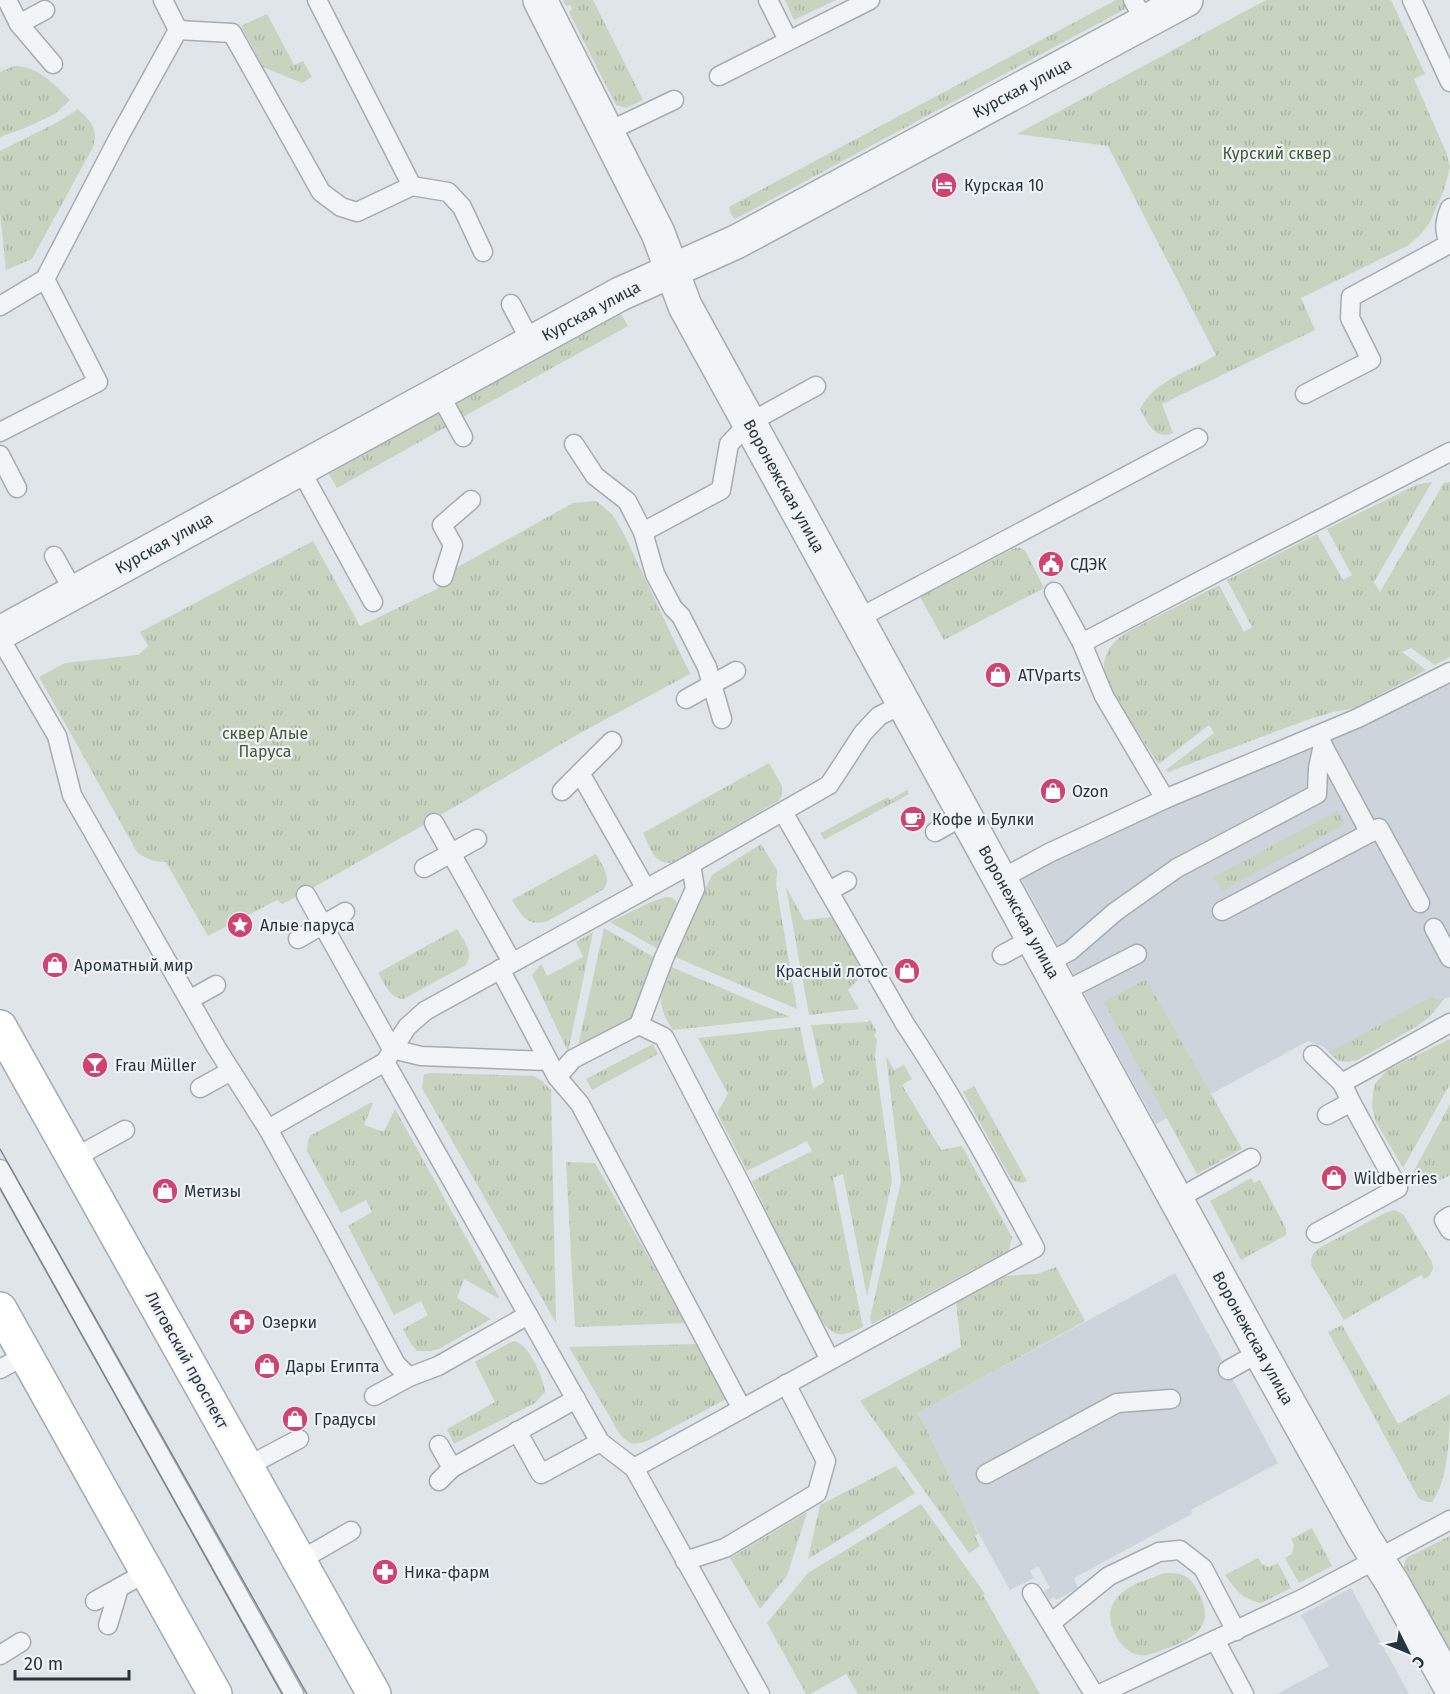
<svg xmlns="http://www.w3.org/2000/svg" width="1450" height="1694" viewBox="0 0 1450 1694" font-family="'Fira Sans',sans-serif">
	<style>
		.built { fill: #cdd4db }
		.grass { fill: url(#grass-tufts) }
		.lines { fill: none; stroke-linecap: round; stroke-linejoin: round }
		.lane-casing { stroke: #a4adb3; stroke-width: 21 }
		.street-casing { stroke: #a4adb3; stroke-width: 36 }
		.primary-casing { stroke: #9eabb4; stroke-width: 36 }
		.lane { stroke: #f2f5f7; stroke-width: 18 }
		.street { stroke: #f2f5f7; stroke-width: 33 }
		.primary { stroke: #fff; stroke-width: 33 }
		.tram { stroke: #798792; stroke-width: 1.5 }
		.labels { text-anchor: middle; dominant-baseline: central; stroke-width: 4.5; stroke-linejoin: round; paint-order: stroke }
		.street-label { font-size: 16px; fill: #283540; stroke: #eff3f6 }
		.park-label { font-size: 16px; fill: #435c35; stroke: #eff3f6 }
		.poi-label { font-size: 16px; fill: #283540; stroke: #eff3f6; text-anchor: start }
	</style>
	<defs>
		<pattern id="grass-tufts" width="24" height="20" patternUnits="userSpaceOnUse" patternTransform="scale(1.5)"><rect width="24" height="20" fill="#c8d3c0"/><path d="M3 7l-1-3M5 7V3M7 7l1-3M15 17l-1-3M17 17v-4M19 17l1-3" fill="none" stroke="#acb6a6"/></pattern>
	</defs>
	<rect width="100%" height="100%" fill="#dfe5e9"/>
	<g class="built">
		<path d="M1450,681V997L1444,999L1429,1017L1417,1026L1357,1060L1348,1062L1338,1061L1324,1047L1308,1041L1156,1124L1021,878L1073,851L1332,736Z"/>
		<path d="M1175,1273L1278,1463L1191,1510L1192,1514L1074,1578L1078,1588L1056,1600L1054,1597L1049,1600L1044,1591L1050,1588L1038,1566L1030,1571L1034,1578L1010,1590L969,1516L918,1413Z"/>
		<path d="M1351,1588L1409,1694H1277L1329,1666L1301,1615Z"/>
	</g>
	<g class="grass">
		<path d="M563,0H593L643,100L626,108L616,105L569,12L572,9L570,5L566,6Z"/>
		<path d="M785,0H836L794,20Z"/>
		<path d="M1116,0H1123L1127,8L735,219L731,214L729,207Z"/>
		<path d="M1266,0H1391L1425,74L1414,79L1446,152L1450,167L1444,190L1429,224L1419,236L1407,246L1301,298L1315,330L1162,404L1173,433C1154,440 1148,423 1140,409C1156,379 1189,372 1216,355L1108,146L1017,134Z"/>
		<path d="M267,14L294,65L303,61L312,77L302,83L263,67L241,26Z"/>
		<path d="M14,66C38,66 54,84 70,100L55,114L25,128L0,137V72Z"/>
		<path d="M78,109C90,121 99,128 93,147L32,259L6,270L0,213V151L60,121Z"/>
		<path d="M621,314L628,326L463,417L456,404Z"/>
		<path d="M438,413L446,427L337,488L329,474Z"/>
		<path d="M1432,482L1374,582L1380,592L1442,486L1444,483L1450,482V657L1435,665L1411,648L1402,652L1426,670L1355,708L1333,712L1304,721L1168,772L1166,770L1214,733L1209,725L1159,764C1147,745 1103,685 1104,666C1105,648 1117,638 1131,630L1219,585L1244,632L1252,627L1227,580L1317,534L1343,580L1352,575L1327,529L1416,485Z"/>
		<path d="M596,501L612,514L623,532L690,674L580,733L427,823L302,894L282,904L277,900L208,936L166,862C154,862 146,859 137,852L39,677L65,663L138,655L148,646L140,632L313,541L360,626L437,589L444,582L449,572L573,503Z"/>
		<path d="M1015,548H1021L1026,552L1044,588L944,640L920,597Z"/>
		<path d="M769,763L782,786V796L778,801L675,862C654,867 651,848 643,833Z"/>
		<path d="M907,790L909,794L824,840L821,833L888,797L890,800Z"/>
		<path d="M1337,811L1345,824L1222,891L1214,877Z"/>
		<path d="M761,844L777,870L776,885L797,1009L673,956L712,875Z"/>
		<path d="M596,854C602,865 612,878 604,889L546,922C526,926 522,915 512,900Z"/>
		<path d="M786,887L804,920L833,917L865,972L848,990L859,1009L809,1015Z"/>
		<path d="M666,897L673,898L679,904L660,950L610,922L653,901Z"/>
		<path d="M604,928L657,959L631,1019L578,1046Z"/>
		<path d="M457,929C464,941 474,952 466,965L403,999C389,997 385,984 378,973Z"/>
		<path d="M593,932L568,1052L532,975L541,964L547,976L583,957L576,942Z"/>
		<path d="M669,966L790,1017L673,1030C656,1006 659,992 669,966Z"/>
		<path d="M1146,979L1242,1149L1197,1174L1104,1002Z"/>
		<path d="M1433,996L1436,999H1444L1429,1017L1417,1026L1357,1060C1343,1063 1339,1062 1329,1052Z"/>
		<path d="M870,1020L877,1032L874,1035L877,1040L875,1057L892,1181L867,1296L843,1174L833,1178L863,1327C841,1337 835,1339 819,1318L752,1181L812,1151L807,1141L747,1171L717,1113L728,1094L698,1038L800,1027L813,1089L824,1082L811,1025L867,1022Z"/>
		<path d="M1450,1039V1084L1403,1168L1376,1122L1372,1107L1373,1093L1375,1084L1387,1070Z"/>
		<path d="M653,1044L658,1054L592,1090L586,1079Z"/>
		<path d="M886,1056L894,1070L904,1065L912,1079L902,1085L941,1150L962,1146L1012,1237L1009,1250L872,1324L870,1318L901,1181Z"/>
		<path d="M430,1073L534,1076L542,1081L551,1090L556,1323L422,1088L424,1075Z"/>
		<path d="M974,1086L1027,1181C1019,1185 1014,1182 1009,1175L963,1092Z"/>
		<path d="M370,1103H373L364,1125L384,1132L395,1109L500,1299L464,1279L457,1298L491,1319L439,1349L431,1351H417L411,1344L403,1329L428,1315L421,1301L394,1315L348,1226L372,1212L366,1200L341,1213L307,1151L308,1141L310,1136Z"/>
		<path d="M1450,1104V1175L1430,1186H1419L1410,1178Z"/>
		<path d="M566,1162L595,1163L686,1323L575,1327Z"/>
		<path d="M1251,1178L1254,1183L1260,1180L1286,1228V1235L1241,1260L1210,1201Z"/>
		<path d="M1394,1210L1403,1214L1432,1262L1433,1269L1429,1276L1424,1279L1421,1275L1344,1320L1312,1267C1310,1258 1312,1254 1319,1248L1385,1213Z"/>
		<path d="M1056,1267L1085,1321L918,1413L978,1534L975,1536L980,1546L969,1553L860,1401L961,1347L956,1302L1006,1276L1037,1274Z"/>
		<path d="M1342,1325L1398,1424L1450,1394C1450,1424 1450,1480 1432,1502H1427L1419,1499L1328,1332Z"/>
		<path d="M515,1341C530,1346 543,1377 545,1392L535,1403L454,1444L447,1429L495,1402L475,1362L511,1342Z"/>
		<path d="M699,1344L730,1397L649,1440C634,1446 629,1445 619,1433L569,1347Z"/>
		<path d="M896,1466L915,1493L808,1559L820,1505Z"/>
		<path d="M921,1504L985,1594L983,1595L1040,1694H858L846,1674L810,1694H806L767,1623L808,1573Z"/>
		<path d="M807,1512L787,1576L760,1609L730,1558Z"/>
		<path d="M1312,1528L1332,1566L1299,1583L1285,1558L1292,1554L1294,1545L1291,1539Z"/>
		<path d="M1450,1536V1651L1404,1569C1404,1564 1404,1561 1408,1557Z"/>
		<path d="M1258,1558L1262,1564L1269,1567L1278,1563L1291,1588L1261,1603C1241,1598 1237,1591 1225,1575Z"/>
		<path d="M1165,1573C1171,1573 1177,1573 1183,1575C1194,1579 1205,1602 1205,1613C1205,1620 1203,1625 1199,1630C1192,1640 1158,1653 1146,1655C1124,1659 1104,1624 1112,1606C1120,1586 1147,1580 1165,1573Z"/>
	</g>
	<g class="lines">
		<g class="lane-casing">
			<g id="lane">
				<path d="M7,0L19,24L53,64"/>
				<path d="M163,0L178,30"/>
				<path d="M317,0L412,186"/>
				<path d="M768,0L788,40"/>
				<path d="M1133,0L1145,22"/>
				<path d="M1412,0L1450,82"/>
				<path d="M19,24L45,10"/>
				<path d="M178,30L232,33L321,192L341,207L357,212L412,186L448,192L462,207L483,252"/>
				<path d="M719,76L870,0"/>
				<path d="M607,132L674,100"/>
				<path d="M511,304L531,342"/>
				<path d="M0,306L45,279L120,135L178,30"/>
				<path d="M439,393L463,437"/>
				<path d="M1305,394L1371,360L1350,318L1351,297L1449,244C1444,230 1444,222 1450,208"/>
				<path d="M0,432L98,382L45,279"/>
				<path d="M574,444L595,476L627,501L643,532L655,574L673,608L681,616L707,667L722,719"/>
				<path d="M0,455L17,488"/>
				<path d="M300,469L373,602"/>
				<path d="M643,532L721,490L729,444L749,423L816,386"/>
				<path d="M54,556L74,592"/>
				<path d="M443,577L453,545L442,525L471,500"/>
				<path d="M1054,592L1082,643L1104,696L1165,799"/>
				<path d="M857,619L1198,438"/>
				<path d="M0,638L57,736L72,795L216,1047L268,1129L324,1230L396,1364L409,1377L438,1366L528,1315"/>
				<path d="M1082,643L1217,572L1450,452"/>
				<path d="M686,699L736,671"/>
				<path d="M1321,742L1370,833"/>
				<path d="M580,773L646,889"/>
				<path d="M562,791L612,741"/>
				<path d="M434,823L512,962"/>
				<path d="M935,832L965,815"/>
				<path d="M424,868L477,839"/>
				<path d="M1001,879L1049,853L1165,799L1358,718L1450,672"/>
				<path d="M829,891L847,881"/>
				<path d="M306,895L392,1049L421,1056L548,1061"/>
				<path d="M1222,911L1379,828L1420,903"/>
				<path d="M1434,928L1450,958"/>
				<path d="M298,939L345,912"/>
				<path d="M1002,955L1033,938"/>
				<path d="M1047,963L1070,951L1115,912L1177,868L1317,794L1318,768L1323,745"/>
				<path d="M500,969L557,1077L580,1104L742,1409"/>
				<path d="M1063,992L1137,954"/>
				<path d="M189,1000L216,985"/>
				<path d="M639,1025L664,1037L739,1181L830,1360"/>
				<path d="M1313,1055L1342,1083"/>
				<path d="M385,1062L600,1442L634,1468L760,1694"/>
				<path d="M557,1077L573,1059L639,1025L664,958L695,889L691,864"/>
				<path d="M200,1088L231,1071"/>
				<path d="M1327,1115L1351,1102"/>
				<path d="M268,1129L385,1062L407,1027L425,1011L691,864L829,785L863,733L879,716L903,704"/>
				<path d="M74,1158L125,1130"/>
				<path d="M0,1169L294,1694"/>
				<path d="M1177,1199L1251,1158"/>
				<path d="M1450,1216L1444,1220L1450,1230"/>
				<path d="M1316,1233L1398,1188L1351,1102L1342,1083L1450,1023"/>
				<path d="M0,1369L26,1355"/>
				<path d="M1228,1370L1260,1352"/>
				<path d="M374,1396L409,1377"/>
				<path d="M517,1431L541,1474L600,1442"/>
				<path d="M439,1445L452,1468L576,1399"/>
				<path d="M246,1467L299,1439"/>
				<path d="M634,1468L1035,1248C994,1172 953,1096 905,1024L783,812"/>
				<path d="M986,1474L1117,1403L1171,1399"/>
				<path d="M439,1481L452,1468"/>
				<path d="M299,1561L351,1531"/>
				<path d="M685,1561L725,1548L817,1493L826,1461L786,1384"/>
				<path d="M1032,1593L1094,1694"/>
				<path d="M95,1601L147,1572"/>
				<path d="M1051,1623L1109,1576L1159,1552L1180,1550L1203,1568L1236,1631"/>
				<path d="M108,1625L119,1588"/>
				<path d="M1215,1640L1244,1694"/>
				<path d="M0,1655L21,1642"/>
				<path d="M1100,1694L1302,1599L1450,1520"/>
			</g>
		</g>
		<g class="street-casing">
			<g id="street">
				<path d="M540,0L658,233L685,306L1260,1352L1364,1538L1393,1584L1450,1686"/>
				<path d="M0,633L620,294L736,242L1186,0"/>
			</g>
		</g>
		<g class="primary-casing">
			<g id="primary">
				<path d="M0,1027L374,1694"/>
				<path d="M0,1309L215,1694"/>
			</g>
		</g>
		<use href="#lane" class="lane"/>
		<use href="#street" class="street"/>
		<use href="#primary" class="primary"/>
		<g class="tram">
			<path d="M0,1149L307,1694"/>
			<path d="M0,1188L282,1694"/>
		</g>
	</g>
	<defs>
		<g id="hotel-disc" transform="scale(1.35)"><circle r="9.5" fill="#cf4370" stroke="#eff3f6"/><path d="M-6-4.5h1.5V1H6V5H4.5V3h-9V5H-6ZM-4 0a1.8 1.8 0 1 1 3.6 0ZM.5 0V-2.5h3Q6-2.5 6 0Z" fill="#fff"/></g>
		<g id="civic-disc" transform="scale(1.35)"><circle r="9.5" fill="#cf4370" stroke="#eff3f6"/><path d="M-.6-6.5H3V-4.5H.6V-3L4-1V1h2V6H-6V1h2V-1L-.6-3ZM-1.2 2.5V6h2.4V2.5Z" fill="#fff"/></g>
		<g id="shop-disc" transform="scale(1.35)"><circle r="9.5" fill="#cf4370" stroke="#eff3f6"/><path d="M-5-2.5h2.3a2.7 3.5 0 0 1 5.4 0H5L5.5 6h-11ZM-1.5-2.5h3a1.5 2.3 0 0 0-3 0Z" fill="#fff"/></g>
		<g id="cafe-disc" transform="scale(1.35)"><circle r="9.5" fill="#cf4370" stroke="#eff3f6"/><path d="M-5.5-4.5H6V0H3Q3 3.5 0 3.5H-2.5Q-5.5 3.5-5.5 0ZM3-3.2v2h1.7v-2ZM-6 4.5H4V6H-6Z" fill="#fff"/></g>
		<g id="sight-disc" transform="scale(1.35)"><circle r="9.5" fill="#cf4370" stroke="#eff3f6"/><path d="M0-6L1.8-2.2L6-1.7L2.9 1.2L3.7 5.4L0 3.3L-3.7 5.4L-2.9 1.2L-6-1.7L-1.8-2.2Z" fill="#fff"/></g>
		<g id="bar-disc" transform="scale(1.35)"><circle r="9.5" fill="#cf4370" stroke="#eff3f6"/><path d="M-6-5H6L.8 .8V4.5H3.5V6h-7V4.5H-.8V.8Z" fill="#fff"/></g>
		<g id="pharmacy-disc" transform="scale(1.35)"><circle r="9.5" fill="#cf4370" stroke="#eff3f6"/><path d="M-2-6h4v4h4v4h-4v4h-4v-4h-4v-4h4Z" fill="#fff"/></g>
	</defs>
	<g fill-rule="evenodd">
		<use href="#hotel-disc" x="944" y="185"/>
		<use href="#civic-disc" x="1051" y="564"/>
		<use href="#shop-disc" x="998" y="675"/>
		<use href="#shop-disc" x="1053" y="791"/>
		<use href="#cafe-disc" x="913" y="819"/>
		<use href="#sight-disc" x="240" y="925"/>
		<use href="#shop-disc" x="55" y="965"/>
		<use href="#shop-disc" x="907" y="971"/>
		<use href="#bar-disc" x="95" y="1065"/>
		<use href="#shop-disc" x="1334" y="1178"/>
		<use href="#shop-disc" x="165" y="1191"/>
		<use href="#pharmacy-disc" x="242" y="1322"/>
		<use href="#shop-disc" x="267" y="1366"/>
		<use href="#shop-disc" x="295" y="1419"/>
		<use href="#pharmacy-disc" x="385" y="1572"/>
	</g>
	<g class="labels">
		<g class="street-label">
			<text transform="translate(1022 88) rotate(-28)">Курская улица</text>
			<text transform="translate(591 311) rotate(-28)">Курская улица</text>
			<text transform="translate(784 486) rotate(61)">Воронежская улица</text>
			<text transform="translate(164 543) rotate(-29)">Курская улица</text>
			<text transform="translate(1019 912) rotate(61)">Воронежская улица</text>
			<text transform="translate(1253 1338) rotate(61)">Воронежская улица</text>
			<text transform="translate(187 1360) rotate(61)">Лиговский проспект</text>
		</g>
		<g class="park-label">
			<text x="1277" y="153">Курский сквер</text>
			<text x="265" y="733">сквер Алые<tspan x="265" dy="18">Паруса</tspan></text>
		</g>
		<g class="poi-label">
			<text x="964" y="185">Курская 10</text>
			<text x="1070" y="564">СДЭК</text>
			<text x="1018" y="675">ATVparts</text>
			<text x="1072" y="791">Ozon</text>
			<text x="932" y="819">Кофе и Булки</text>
			<text x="260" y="925">Алые паруса</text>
			<text x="74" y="965">Ароматный мир</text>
			<text x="888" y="971" text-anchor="end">Красный лотос</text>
			<text x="115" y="1065">Frau Müller</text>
			<text x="1354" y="1178">Wildberries</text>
			<text x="184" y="1191">Метизы</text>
			<text x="262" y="1322">Озерки</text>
			<text x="286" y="1366">Дары Египта</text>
			<text x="314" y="1419">Градусы</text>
			<text x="404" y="1572">Ника-фарм</text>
		</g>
	</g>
	<g transform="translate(1408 1652) rotate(133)" stroke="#eff3f6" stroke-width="4.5" paint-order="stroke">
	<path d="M0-4.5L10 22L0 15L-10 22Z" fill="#283540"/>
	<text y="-9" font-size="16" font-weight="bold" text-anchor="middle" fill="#283540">С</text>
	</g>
	<path d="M15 1670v9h114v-9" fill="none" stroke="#283540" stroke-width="3"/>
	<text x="24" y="1670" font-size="18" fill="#283540" stroke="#eff3f6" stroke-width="4.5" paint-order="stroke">20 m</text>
</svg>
